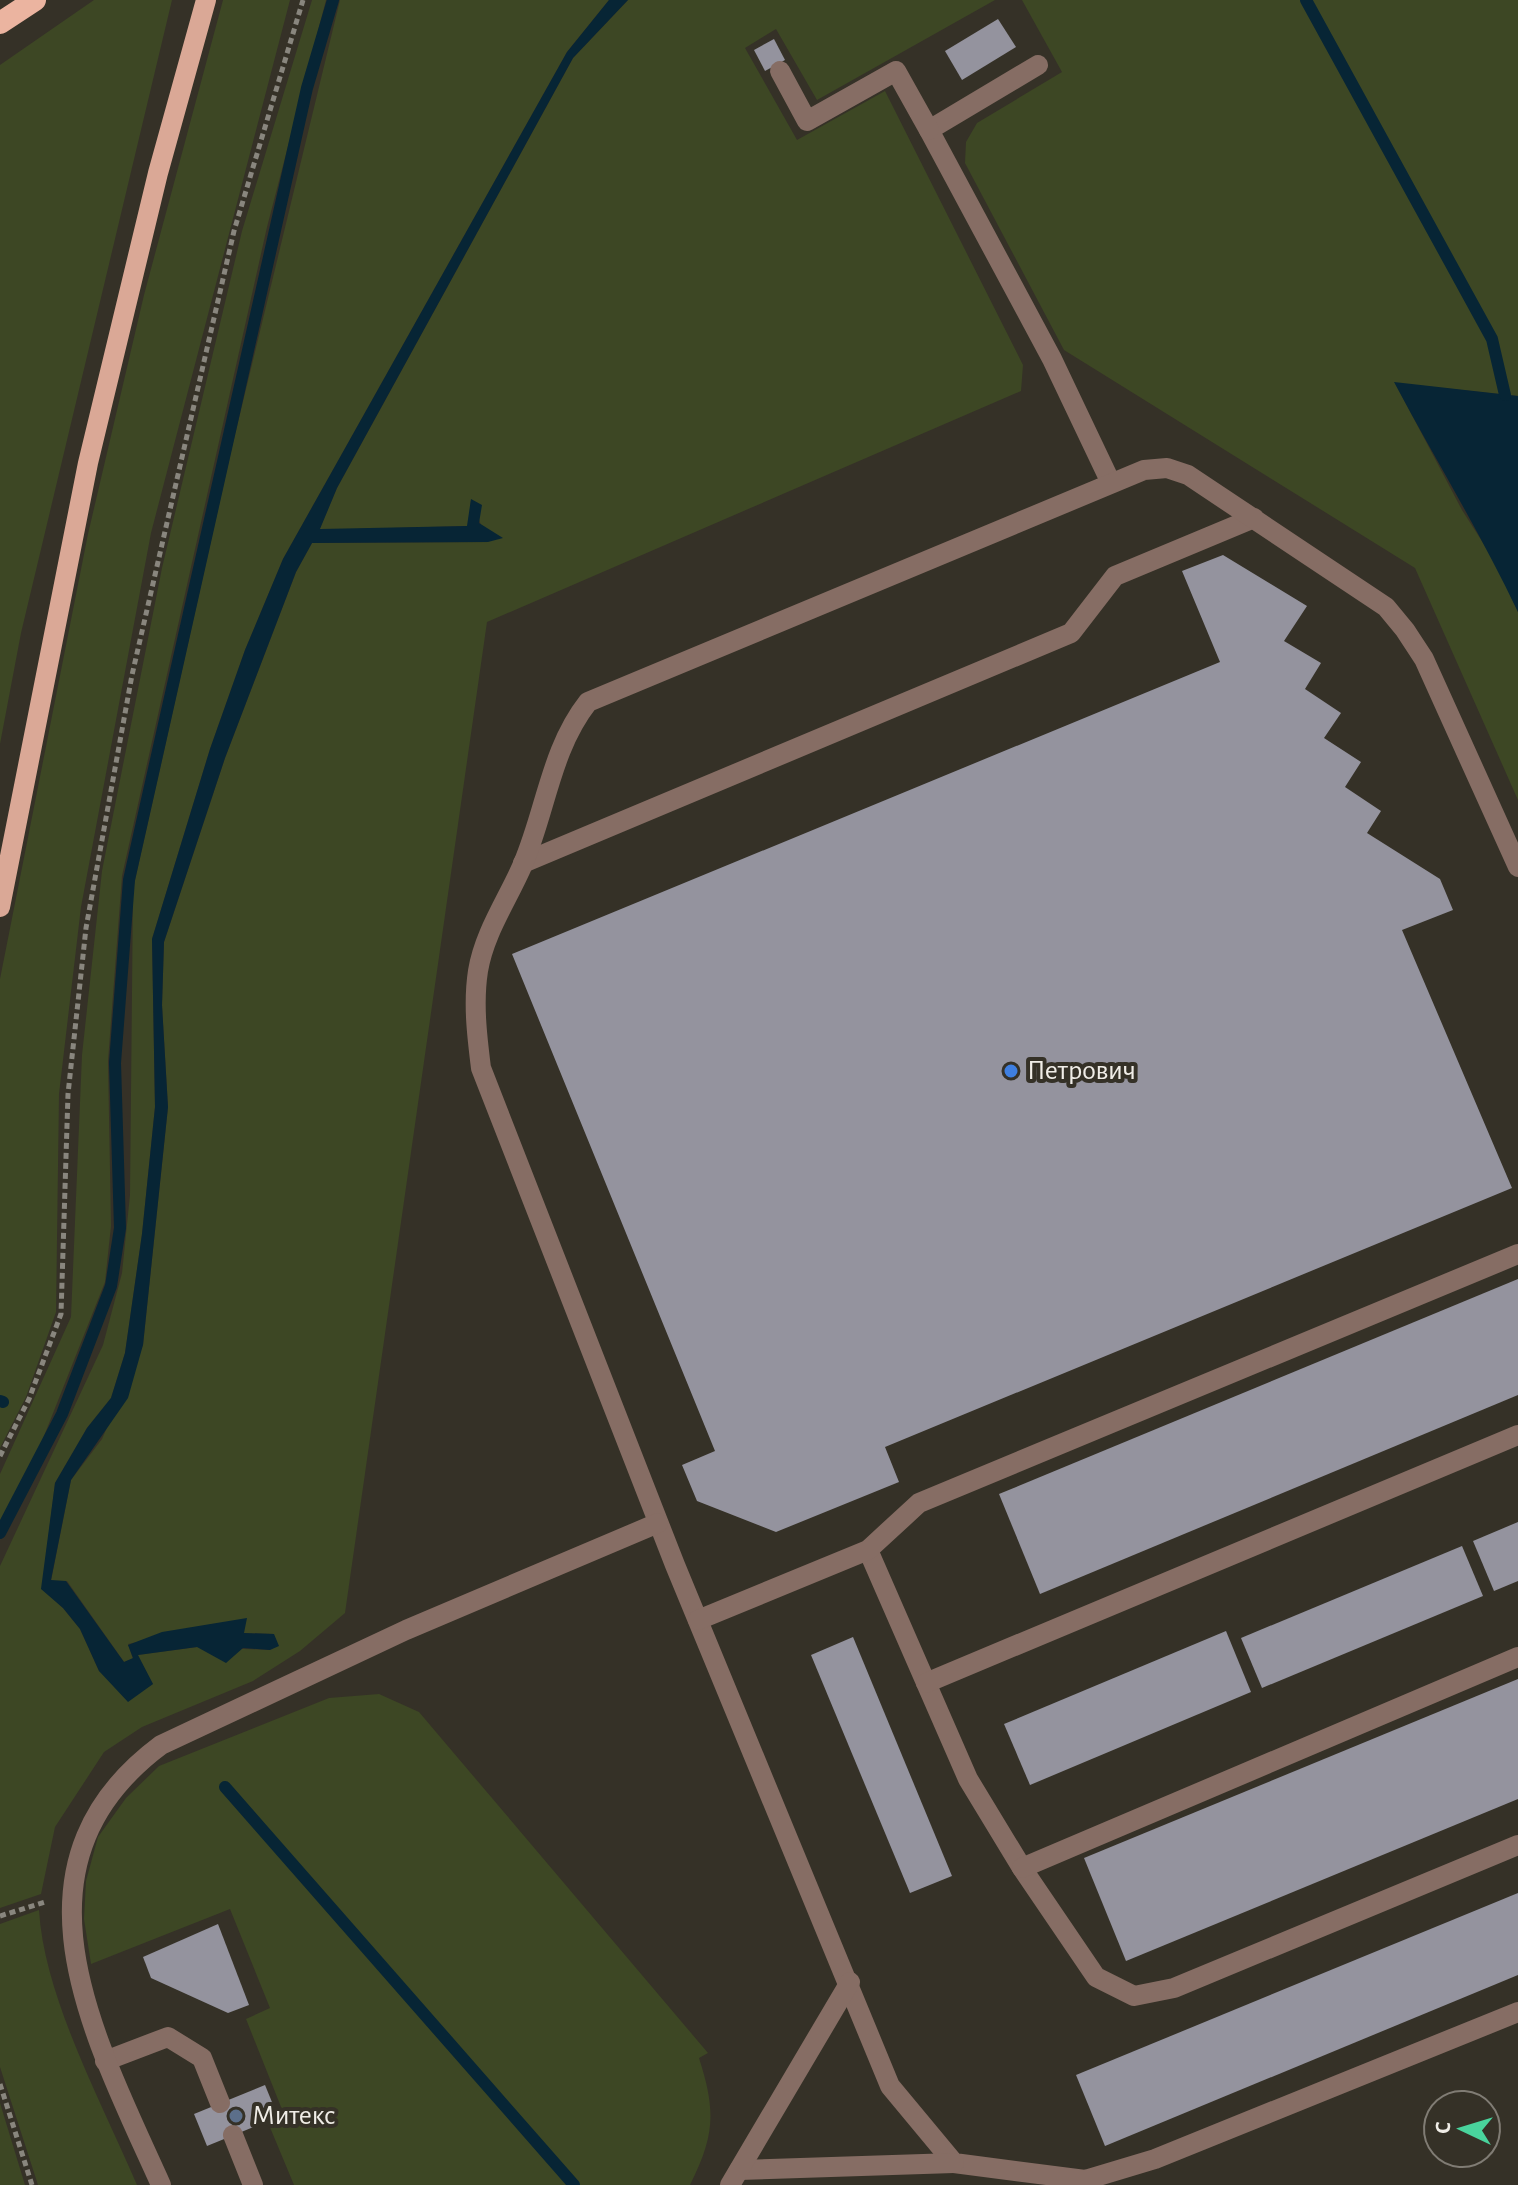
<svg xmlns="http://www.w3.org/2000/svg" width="1518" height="2185" viewBox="0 0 1518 2185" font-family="'Alegreya Sans',sans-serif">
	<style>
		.green { fill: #3d4724 }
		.water { fill: #072535 }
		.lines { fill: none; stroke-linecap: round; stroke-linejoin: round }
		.stream { stroke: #072535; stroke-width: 12 }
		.building { fill: #94939e }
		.path { stroke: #89867e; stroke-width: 5; stroke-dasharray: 6 4; stroke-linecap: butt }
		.service { stroke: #866d64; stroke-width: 20 }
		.primary { stroke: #daa896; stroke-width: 20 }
		.trunk { stroke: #ebb4a0; stroke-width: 22 }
		.shop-dot { fill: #3f7fe0; stroke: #353127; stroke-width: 3 }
		.service-dot { fill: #5c6f8a; stroke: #353127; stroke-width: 3 }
		.labels { text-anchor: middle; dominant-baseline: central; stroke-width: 8; stroke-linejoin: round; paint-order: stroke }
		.poi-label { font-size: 28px; fill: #f0ede7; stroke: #353127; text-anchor: start }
	</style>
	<rect width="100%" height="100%" fill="#353127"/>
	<g class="green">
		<path d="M94,0H172L21,633L0,744V65Z"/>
		<path d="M223,0H290L151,533L81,907L59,1094L56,1312L26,1397L0,1448V979L88,534L144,295Z"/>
		<path d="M312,0H326L267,227L122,876L108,1061L111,1226L105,1282L40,1446L0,1523V1474L71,1317L82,1055L102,871L162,568L242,231Z"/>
		<path d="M340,0H609L567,52L283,559L245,650L210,749L152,939L155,1107L142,1234L125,1353L111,1398L87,1428L55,1483L42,1589L63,1608L80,1629L99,1671L134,1695L153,1684L137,1655L197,1647L270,1650L274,1634L243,1633L246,1619L128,1644L133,1659L124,1662L67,1581H51L71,1480L102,1439L143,1345L168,1107L162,1005L164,942L225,758L296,572L312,543L488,542L471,500L468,526L319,530L337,488L573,58L628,0H995L817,100L776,29L745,48L797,140L885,91L1023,365L1021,391L487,622L345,1613L300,1651L253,1681L142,1727L104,1752L55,1827L41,1894L0,1908V1566L103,1345L122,1273L130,1195L133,889L232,447Z"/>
		<path d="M1022,0H1518V396L1395,383L1462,510L1494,560L1518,612V800L1415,568L1064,350L965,163L966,142L977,123L1062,72Z"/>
		<path d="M379,1694L419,1712L708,2053L699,2058C716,2111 715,2135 690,2185H294L269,2125L285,2117L246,2019L270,2008L230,1909L91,1964L84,1919L86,1881L98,1837L126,1798L159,1766L329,1698Z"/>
		<path d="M39,1910C44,1997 102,2103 137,2185H38L0,2067V1924Z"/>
		<path d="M0,2103L25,2185H0Z"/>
	</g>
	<g class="water">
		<path d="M609,0H628L573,58L337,488L320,529L467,526L471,499L482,505L479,523L503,538L488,542L312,543L296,572L225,758L164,942L162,1005L168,1107L143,1345L128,1398L71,1480L51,1580L66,1581L124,1662L133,1658L128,1645L162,1632L247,1618L244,1633L274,1634L279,1646L270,1650L243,1648L226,1663L197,1647L138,1655L153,1684L128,1702L99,1671L80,1629L63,1608L41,1589L55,1483L87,1428L111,1398L125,1353L142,1234L155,1107L152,939L210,749L245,650L283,559L567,52Z"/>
		<path d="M1394,382L1518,396V612C1481,534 1435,459 1394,382Z"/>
	</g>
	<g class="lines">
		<g class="stream">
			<path d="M1306,0L1492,339L1505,395"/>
			<path d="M0,1401L3,1402"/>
			<path d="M0,1533L62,1414L111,1286L120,1228L115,1063L129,880L307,88L333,0"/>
			<path d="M225,1787L574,2185"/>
		</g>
	</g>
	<g class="building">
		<path d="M998,19L1016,47L962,80L945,51Z"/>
		<path d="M774,39L785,60L765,71L754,50Z"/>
		<path d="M1223,555L1307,606L1284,641L1321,663L1305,689L1341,713L1324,738L1361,762L1345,787L1381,811L1367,833L1440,879L1453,910L1402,930L1512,1188L885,1447L899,1482L776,1532L697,1501L682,1465L715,1451L512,954L1220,662L1182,571Z"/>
		<path d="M1518,1279V1395L1040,1594L999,1494Z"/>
		<path d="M1518,1522V1581L1494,1591L1473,1541Z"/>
		<path d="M1462,1546L1483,1596L1262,1688L1241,1638Z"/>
		<path d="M1226,1631L1251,1692L1030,1785L1004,1724Z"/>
		<path d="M853,1637L952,1876L910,1893L811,1655Z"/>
		<path d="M1518,1679V1799L1126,1961L1084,1858Z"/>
		<path d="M1518,1893V1975L1105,2146L1076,2075Z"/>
		<path d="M218,1924L249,2005L228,2013L151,1978L143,1957Z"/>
		<path d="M265,2085L278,2117L207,2146L194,2114Z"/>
	</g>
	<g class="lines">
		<g class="path">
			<path d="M0,1456L29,1399L61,1314L68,1094L86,928L132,675L234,231L303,0"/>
			<path d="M0,1916L45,1902"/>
			<path d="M0,2084L32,2185"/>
		</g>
		<g class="service">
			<path d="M1038,65L929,130L1052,359L1111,483"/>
			<path d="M780,71L807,121L896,71L929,130"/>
			<path d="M523,863L1071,633L1115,576L1254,518"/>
			<path d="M1518,867L1424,659L1405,630L1386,607L1188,475L1167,468L1144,470L588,702C551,749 546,810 523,864C508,899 484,933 478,971C473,1003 477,1036 481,1068L675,1565L890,2086L954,2163L1085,2180L1155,2159L1518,2012"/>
			<path d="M868,1550L968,1779L1022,1868L1096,1977L1134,1996L1174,1988L1518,1845"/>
			<path d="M698,1620L868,1550L919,1503L1518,1254"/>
			<path d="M926,1683L1518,1435"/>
			<path d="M1022,1868L1518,1657"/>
			<path d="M105,2061L168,2037L202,2058L220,2103"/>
			<path d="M233,2135L253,2185"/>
			<path d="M739,2170L954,2163"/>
			<path d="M161,2185C93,2034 0,1865 161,1745L406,1630L658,1523"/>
			<path d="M730,2185L850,1982"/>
		</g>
		<path class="primary" d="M0,907L88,463L158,173L206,0"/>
		<path class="trunk" d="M0,23L35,0"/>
	</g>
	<circle class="shop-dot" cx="1011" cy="1071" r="8"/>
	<circle class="service-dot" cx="236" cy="2116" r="8"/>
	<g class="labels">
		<g class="poi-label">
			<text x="1027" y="1071">Петрович</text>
			<text x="252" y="2116">Митекс</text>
		</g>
	</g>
	<g transform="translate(1462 2129) rotate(274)"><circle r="38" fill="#353127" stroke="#807c74" stroke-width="2"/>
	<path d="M0-6L14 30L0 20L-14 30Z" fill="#49d49d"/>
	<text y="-12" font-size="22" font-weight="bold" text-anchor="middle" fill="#f0ede7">С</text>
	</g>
</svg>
